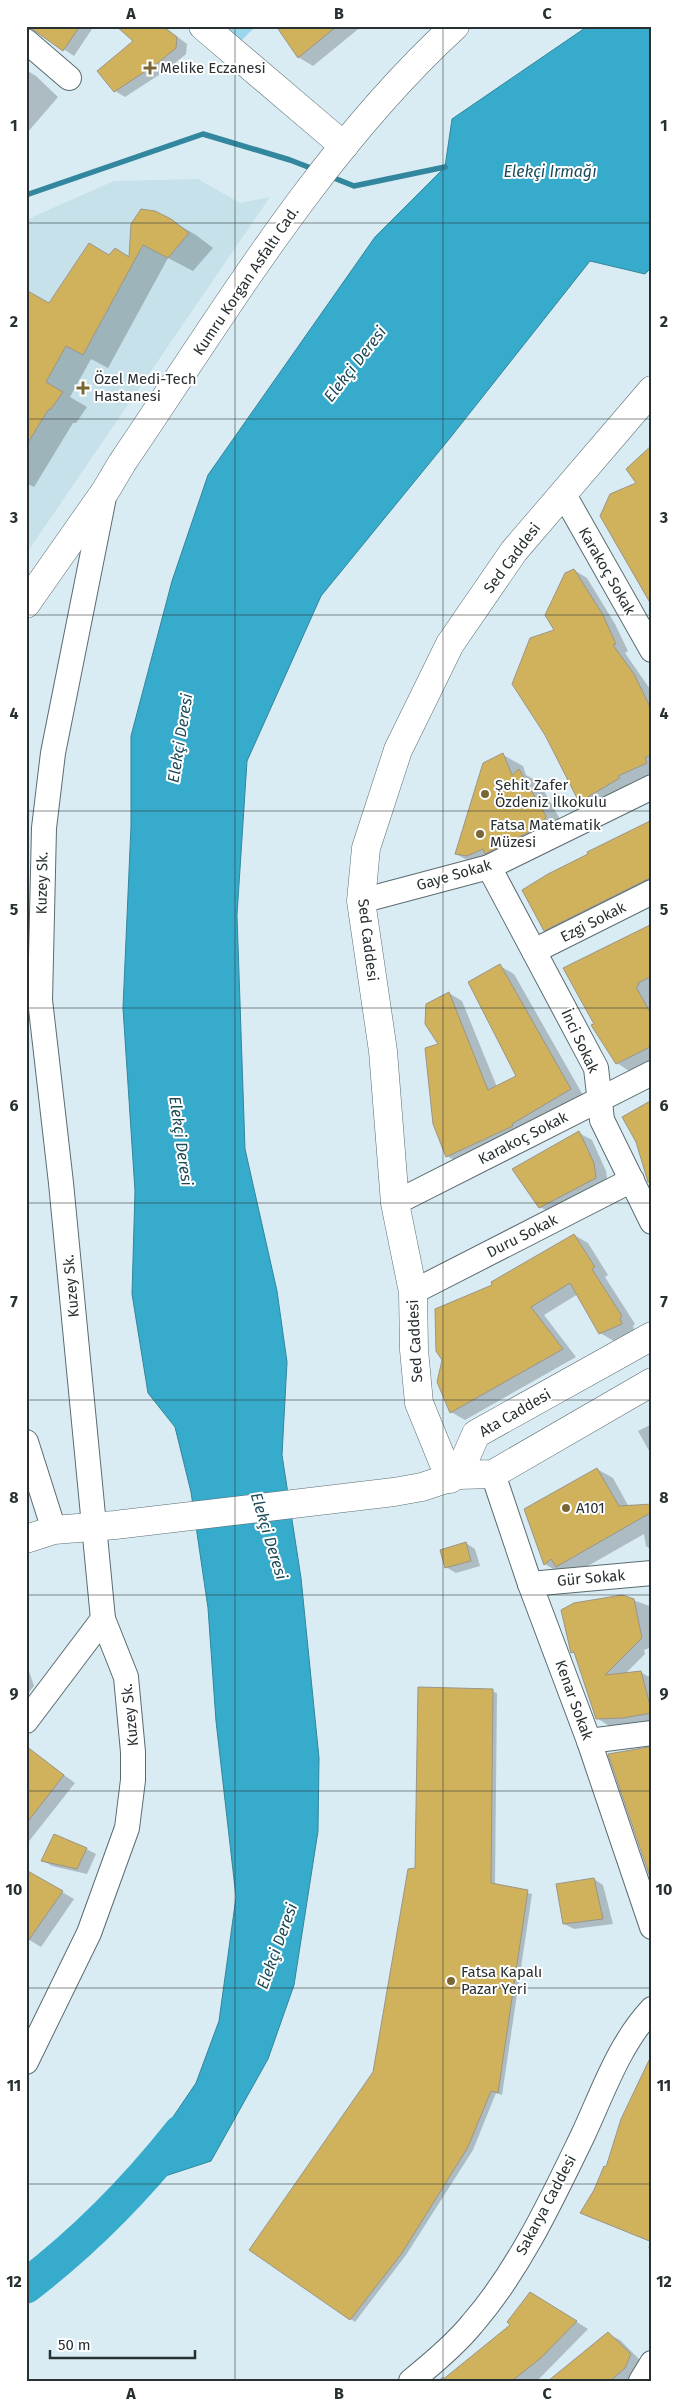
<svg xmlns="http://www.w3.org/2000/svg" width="678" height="2407" viewBox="0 0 678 2407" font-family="'Fira Sans',sans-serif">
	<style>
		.built { fill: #c6e1ea }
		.green { fill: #9bd7ec }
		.water { fill: #37abcb; stroke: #32869d }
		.shadow { fill: #0003 }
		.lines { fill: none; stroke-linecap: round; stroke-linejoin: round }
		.stream { stroke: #32869d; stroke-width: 5.5 }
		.river { stroke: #37abcb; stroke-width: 35 }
		.building { fill: #d0b25d; stroke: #9b9587 }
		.street-casing { stroke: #5b6c71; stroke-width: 26 }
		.secondary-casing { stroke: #5b6c71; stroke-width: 29 }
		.street { stroke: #fff; stroke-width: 24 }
		.secondary { stroke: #fff; stroke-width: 28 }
		.grid { fill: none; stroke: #283032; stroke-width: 1; stroke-opacity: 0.55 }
		.poi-dot { fill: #786735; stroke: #fff; stroke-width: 2 }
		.labels { text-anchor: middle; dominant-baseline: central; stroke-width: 4; stroke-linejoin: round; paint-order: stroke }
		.poi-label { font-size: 15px; fill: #283032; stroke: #fff; text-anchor: start }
		.street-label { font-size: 15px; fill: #283032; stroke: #fff }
		.water-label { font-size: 16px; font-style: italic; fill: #1b4b59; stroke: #fff }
		.neatline { fill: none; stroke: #283032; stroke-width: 2 }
		.grid-label { font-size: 16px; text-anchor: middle; font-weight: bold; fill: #283032 }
	</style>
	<rect width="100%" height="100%" fill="#d9ecf3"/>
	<path class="built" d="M198,179L240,203L270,197L26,554V221L39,214L114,181Z"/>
	<path class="green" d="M224,26H256L241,41Z"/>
	<path class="water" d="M588,26H652V267L645,274L590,261L450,438L321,596L247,761L237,915L245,1149L277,1291L287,1362L282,1455L301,1578L319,1758L318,1831L294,1985L268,2059L211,2161L150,2181L154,2145L196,2083L219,2021L236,1897L216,1721L208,1608L191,1492L175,1427L148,1393L132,1294L135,1191L123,1008L131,826V736L172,581L208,475L375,237L445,167L452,119Z"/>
	<g class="shadow">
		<path d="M43,26H94L74,56L39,33Z"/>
		<path d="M118,26H163L187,44L186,54L168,69L125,97L115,91L135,41Z"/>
		<path d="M278,26H362L313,66L298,57Z"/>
		<path d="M26,70L36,76L58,97L26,134Z"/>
		<path d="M142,211L170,220L196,235L213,248L193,271L168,258L108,368L91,359L70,397L87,407L76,423H73L34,487L26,483V292L49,305L116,249L130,257Z"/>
		<path d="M652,446V607L601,516L638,483Z"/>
		<path d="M574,570L587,578L615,624L628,651L625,653L652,692V773L630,783L632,786L592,808L580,801L556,631Z"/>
		<path d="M503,755L523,766L526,775L539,782L565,828L476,865L456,854Z"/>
		<path d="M652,822V889L557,937L545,930Z"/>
		<path d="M652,926V1059L629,1071L617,1063L593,1026Z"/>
		<path d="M500,966L514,974L584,1097L461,1164L447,1156L435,1124L449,993L462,1001L497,1087L518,1076Z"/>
		<path d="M579,1133L592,1140L606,1171L608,1185L553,1214L540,1207Z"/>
		<path d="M574,1235L588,1243L608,1275L605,1277L635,1324L633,1326L635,1332L614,1341L600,1333L578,1294L544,1315L576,1357L465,1420L451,1412Z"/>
		<path d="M652,1424V1456L638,1431Z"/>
		<path d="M597,1469L613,1478L629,1507L652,1506V1550L646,1546L644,1534L572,1575L560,1573L545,1564Z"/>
		<path d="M466,1543L475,1549L480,1566L456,1573L446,1567Z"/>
		<path d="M622,1596L652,1607V1647L644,1650L645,1654L625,1674L641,1672L647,1676H652V1722L636,1725L609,1726L597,1718L575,1654L572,1652Z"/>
		<path d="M26,1662L34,1686L26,1696Z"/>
		<path d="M492,1691L497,1693L495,1885L532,1894L502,2095L496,2093L473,2150L406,2255L355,2322L251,2250L374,2073L417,1869Z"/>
		<path d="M31,1751L75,1783L26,1845V1759Z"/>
		<path d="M86,1849L96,1854L87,1874L52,1866L42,1860Z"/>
		<path d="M26,1871L74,1899L41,1947L26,1938Z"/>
		<path d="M594,1879L603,1885L613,1924L574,1929L564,1924Z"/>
		<path d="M652,2053V2250L648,2248L651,2242L582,2212L606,2168Z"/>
		<path d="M542,2300L588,2329L537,2381H437L442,2377L446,2378Z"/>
		<path d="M608,2334L620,2340L642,2362L636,2374L628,2381H550Z"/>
	</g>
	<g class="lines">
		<g class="stream">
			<path d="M329,176L354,186L445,167"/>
			<path d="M26,195L203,134L290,160L316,170"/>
		</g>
		<path class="river" d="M26,2286C85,2241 135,2190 181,2132"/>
	</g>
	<g class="building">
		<path d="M28,26H80L63,51Z"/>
		<path d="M116,26H162L177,37L176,48L158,63L114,92L97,71L133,41Z"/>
		<path d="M276,26H337L298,58Z"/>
		<path d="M141,209L155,211L171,219L189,233L168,258L143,245L83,355L66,346L46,382L63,392L51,409L48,410L26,446V290L49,303L89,243L109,255L115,248L129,257L131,224Z"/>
		<path d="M652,445V606L600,516L610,494L636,483L626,469Z"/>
		<path d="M574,569L603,615L616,644L613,645L634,674L652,711V754L645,758L647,763L618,776L620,778L579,802L545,735L512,684L530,638L554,630L545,615L565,573Z"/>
		<path d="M503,753L512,775L519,769L546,816L543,825L485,854L483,849L467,856L455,854L483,763Z"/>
		<path d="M652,820V877L544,931L522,890L548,874L588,854L587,852Z"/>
		<path d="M652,924V976L638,983L639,985L636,987L652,1016V1046L616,1064L591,1025L594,1024L563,968Z"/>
		<path d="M500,964L571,1089L512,1124L513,1126L446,1157L433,1124L425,1048L438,1044L425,1024L426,1004L449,992L488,1090L516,1076L468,982Z"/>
		<path d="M652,1100V1181L648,1182L636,1142L622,1117Z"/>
		<path d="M579,1131L594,1163L596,1178L539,1208L512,1169Z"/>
		<path d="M574,1234L595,1267L592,1269L622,1316L620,1318L622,1324L599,1334L570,1283L531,1307L563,1349L450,1413L437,1382L442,1360L436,1351L435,1309L492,1285L491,1282Z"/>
		<path d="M597,1468L619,1506L652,1504V1512L556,1567L551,1559L544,1565L524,1509Z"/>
		<path d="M466,1542L471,1561L445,1568L440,1550Z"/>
		<path d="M622,1595L634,1599L642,1638L605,1675L641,1671L652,1713L623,1718L596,1719L574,1652L571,1653L561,1610L574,1603Z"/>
		<path d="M418,1687L493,1689L491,1883L528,1890L498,2093L491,2091L468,2147L402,2253L350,2320L249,2250L373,2072L408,1869L415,1868Z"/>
		<path d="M26,1746L64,1775L26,1824Z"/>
		<path d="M649,1747L652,1748V1883L608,1754Z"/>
		<path d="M54,1834L87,1848L77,1869L41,1861Z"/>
		<path d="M26,1870L63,1891L26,1944Z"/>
		<path d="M594,1878L603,1919L563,1924L556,1884Z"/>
		<path d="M652,2054V2242L580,2213L594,2190L604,2166L606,2167L621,2119Z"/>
		<path d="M530,2292L577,2321L542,2357L512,2381H441L510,2325L507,2322Z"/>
		<path d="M608,2332L631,2354L625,2368L610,2381H548Z"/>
	</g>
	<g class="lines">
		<g class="street-casing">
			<g id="street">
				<path d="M26,41L69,78"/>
				<path d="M563,493L652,650"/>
				<path d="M489,867L596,1068L602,1120L652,1222"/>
				<path d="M361,901L489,867L652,787"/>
				<path d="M534,951L652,892"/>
				<path d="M395,1203L652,1073"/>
				<path d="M413,1292L632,1180"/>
				<path d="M26,1442L54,1530"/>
				<path d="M493,1474L530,1584L589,1741L652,1927"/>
				<path d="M530,1584L652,1573"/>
				<path d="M26,1721L103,1619"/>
				<path d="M589,1741L652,1733"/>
				<path d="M26,2062L89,1933L127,1828L133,1780V1752L126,1677L103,1619L61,1183L40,1000L44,828L53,753L105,492"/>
				<path d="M411,2381C432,2364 455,2345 472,2324C519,2270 552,2199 583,2135C603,2092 619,2044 652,2009"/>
				<path d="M641,2381L652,2363"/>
			</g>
		</g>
		<g class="secondary-casing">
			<g id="secondary">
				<path d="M203,26L344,146"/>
				<path d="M26,604L106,490L122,463C224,313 321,149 455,26"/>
				<path d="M458,1475L476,1434L652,1336"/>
				<path d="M450,1479L419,1403L414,1350L413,1292L395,1203L383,1051L361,901L366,848L398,750L450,644L514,551L652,390"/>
				<path d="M26,1539L54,1530L115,1525L394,1492L422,1487L458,1475L493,1474L652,1382"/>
			</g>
		</g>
		<use href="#street" class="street"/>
		<use href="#secondary" class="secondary"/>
	</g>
	<path class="grid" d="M235,26V2381M443,26V2381M26,223H652M26,419H652M26,615H652M26,811H652M26,1008H652M26,1203H652M26,1400H652M26,1595H652M26,1791H652M26,1988H652M26,2184H652"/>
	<g class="poi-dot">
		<path d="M147.5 60.5h5v5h5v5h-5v5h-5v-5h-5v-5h5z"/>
		<path d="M80.5 380.5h5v5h5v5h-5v5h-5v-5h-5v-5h5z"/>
		<circle cx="485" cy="794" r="5"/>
		<circle cx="480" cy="834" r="5"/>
		<circle cx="566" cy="1508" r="5"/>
		<circle cx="451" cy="1981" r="5"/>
	</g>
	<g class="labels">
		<g class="poi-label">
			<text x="160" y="68">Melike Eczanesi</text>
			<text x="94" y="379">Özel Medi-Tech<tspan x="94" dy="17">Hastanesi</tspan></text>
			<text x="495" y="785">Şehit Zafer<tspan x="495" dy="17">Özdeniz İlkokulu</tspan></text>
			<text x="490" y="825">Fatsa Matematik<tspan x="490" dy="17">Müzesi</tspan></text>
			<text x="576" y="1508">A101</text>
			<text x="461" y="1972">Fatsa Kapalı<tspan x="461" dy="17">Pazar Yeri</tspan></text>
		</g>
		<g class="street-label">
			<text transform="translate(246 281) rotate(-56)">Kumru Korgan Asfaltı Cad.</text>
			<text transform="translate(512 558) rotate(-53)">Sed Caddesi</text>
			<text transform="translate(607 571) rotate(60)">Karakoç Sokak</text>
			<text transform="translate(454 875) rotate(-16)">Gaye Sokak</text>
			<text transform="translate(42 883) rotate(-89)">Kuzey Sk.</text>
			<text transform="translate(593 922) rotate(-27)">Ezgi Sokak</text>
			<text transform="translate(368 940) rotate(83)">Sed Caddesi</text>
			<text transform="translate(580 1041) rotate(65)">İnci Sokak</text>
			<text transform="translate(523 1138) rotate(-27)">Karakoç Sokak</text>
			<text transform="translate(522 1236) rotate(-27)">Duru Sokak</text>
			<text transform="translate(71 1286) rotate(-95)">Kuzey Sk.</text>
			<text transform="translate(415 1341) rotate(-93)">Sed Caddesi</text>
			<text transform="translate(515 1413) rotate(-30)">Ata Caddesi</text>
			<text transform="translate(591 1578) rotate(-5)">Gür Sokak</text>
			<text transform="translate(574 1700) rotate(70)">Kenar Sokak</text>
			<text transform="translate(130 1715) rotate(-96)">Kuzey Sk.</text>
			<text transform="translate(546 2205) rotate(-62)">Sakarya Caddesi</text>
		</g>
		<g class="water-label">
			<text x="550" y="171">Elekçi Irmağı</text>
			<text transform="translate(355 364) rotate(-52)">Elekçi Deresi</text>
			<text transform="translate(180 738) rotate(-81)">Elekçi Deresi</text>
			<text transform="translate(181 1141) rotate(82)">Elekçi Deresi</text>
			<text transform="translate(269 1536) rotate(73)">Elekçi Deresi</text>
			<text transform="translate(277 1946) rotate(-70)">Elekçi Deresi</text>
		</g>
	</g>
	<rect width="678" height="2407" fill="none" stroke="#ffffff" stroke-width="55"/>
	<path d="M50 2350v8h145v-8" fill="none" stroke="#283032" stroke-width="2.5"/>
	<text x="58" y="2350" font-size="15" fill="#283032" stroke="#ffffff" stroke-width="4" paint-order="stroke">50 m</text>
	<rect x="28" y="28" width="622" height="2352" class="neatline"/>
	<g class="grid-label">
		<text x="131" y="19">A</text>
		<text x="339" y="19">B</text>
		<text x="547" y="19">C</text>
		<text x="14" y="131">1</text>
		<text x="664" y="131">1</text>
		<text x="14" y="327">2</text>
		<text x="664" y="327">2</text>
		<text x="14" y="523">3</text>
		<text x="664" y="523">3</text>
		<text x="14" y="719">4</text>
		<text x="664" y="719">4</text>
		<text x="14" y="915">5</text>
		<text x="664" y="915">5</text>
		<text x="14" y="1111">6</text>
		<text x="664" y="1111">6</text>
		<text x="14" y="1307">7</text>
		<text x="664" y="1307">7</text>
		<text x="14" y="1503">8</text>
		<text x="664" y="1503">8</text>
		<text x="14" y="1699">9</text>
		<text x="664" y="1699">9</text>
		<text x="14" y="1895">10</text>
		<text x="664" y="1895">10</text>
		<text x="14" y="2091">11</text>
		<text x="664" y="2091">11</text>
		<text x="14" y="2287">12</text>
		<text x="664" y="2287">12</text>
		<text x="131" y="2399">A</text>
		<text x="339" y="2399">B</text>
		<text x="547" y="2399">C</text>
	</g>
</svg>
